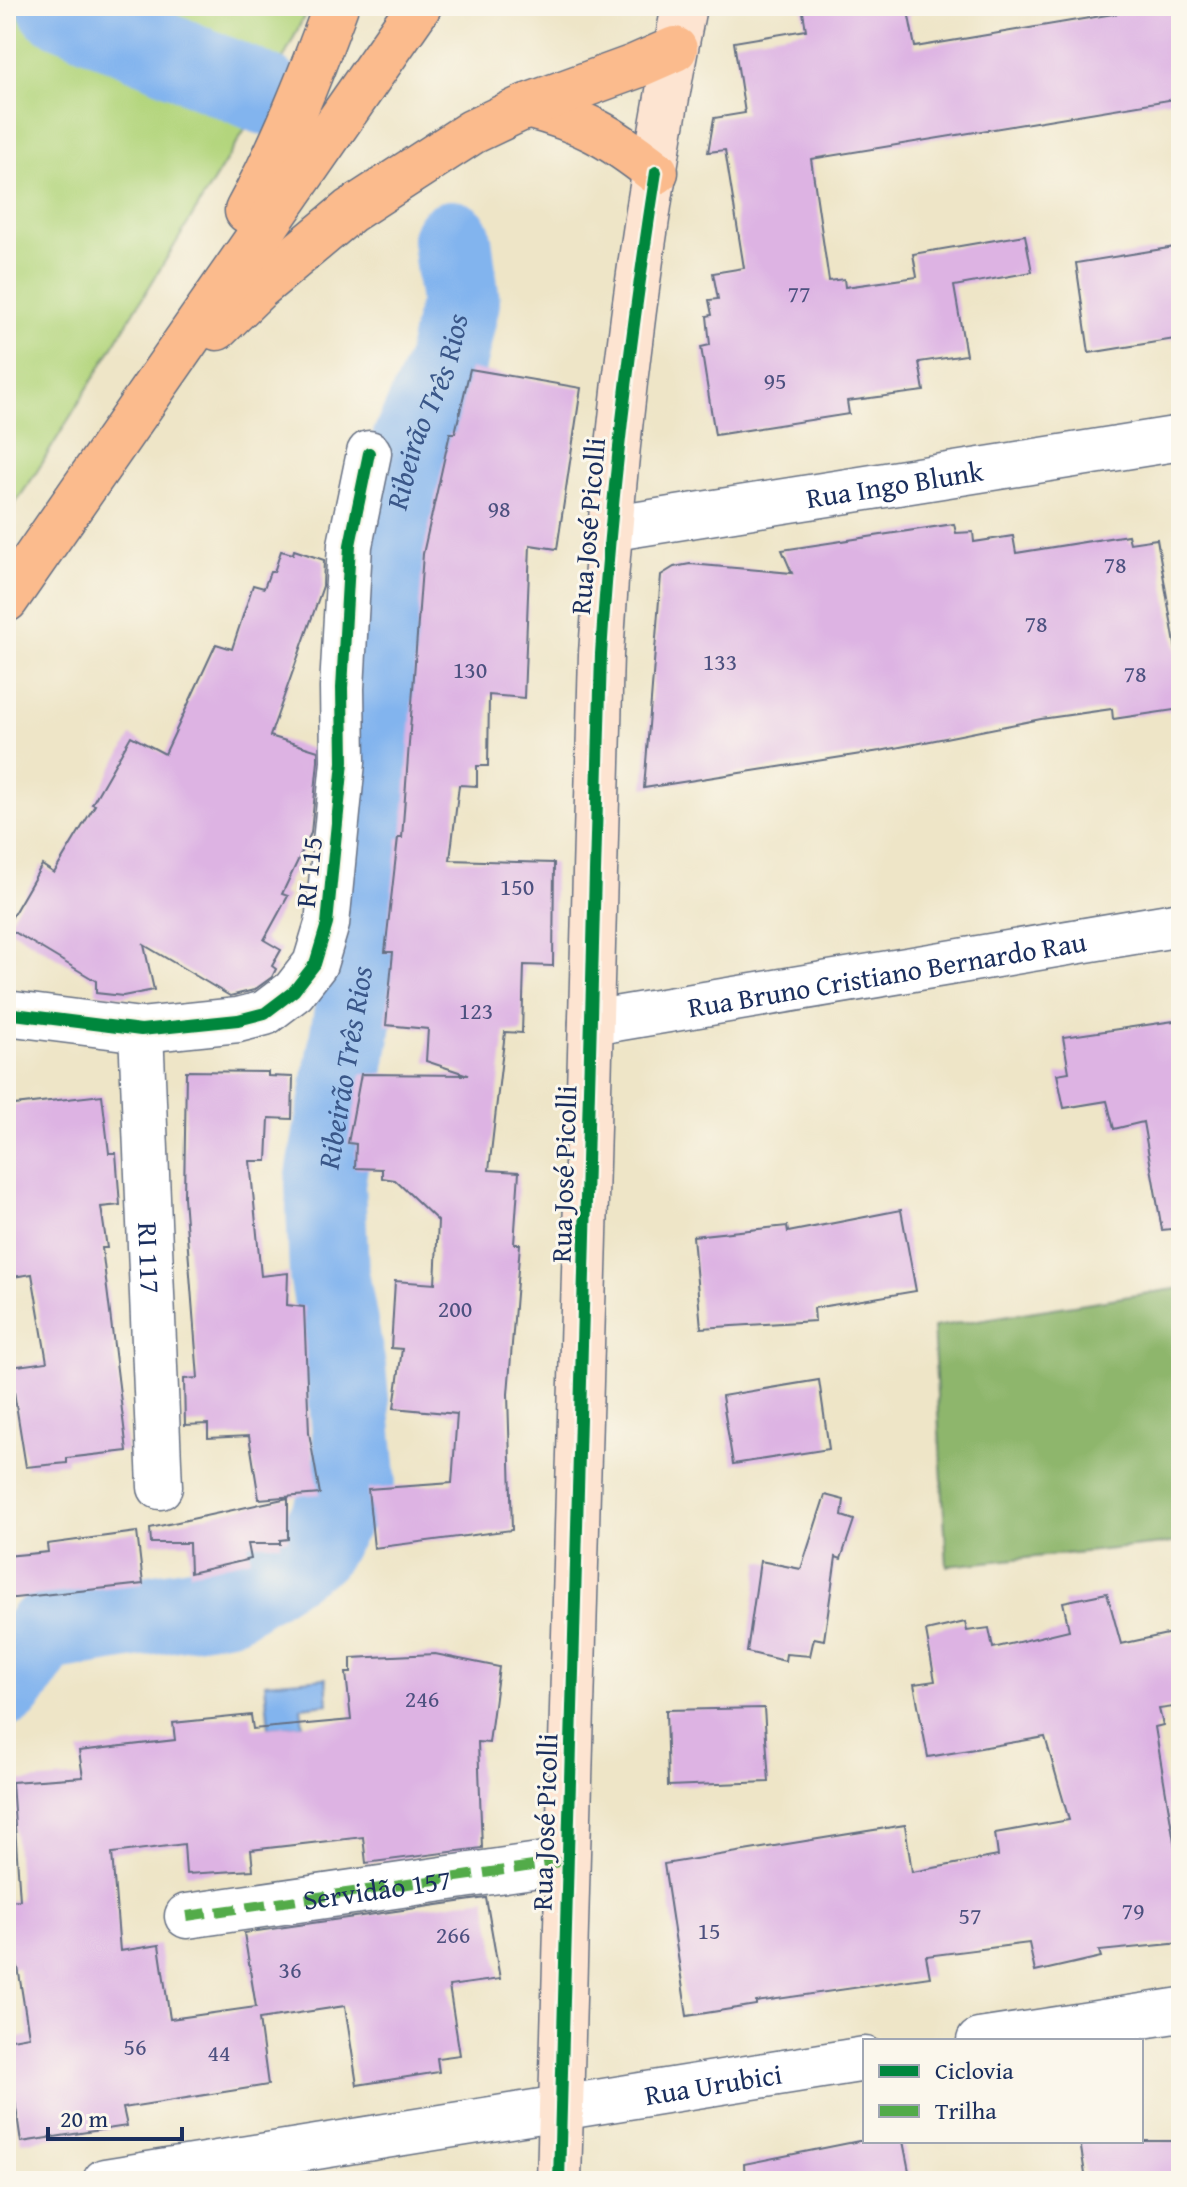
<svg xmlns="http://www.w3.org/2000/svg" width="1187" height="2187" viewBox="0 0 1187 2187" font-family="'Gentium Book Plus',serif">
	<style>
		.green { fill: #b3d57d; stroke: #67826e; stroke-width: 2 }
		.forest { fill: #8eb66c; stroke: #547265; stroke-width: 2 }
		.water { fill: #82b4ee; stroke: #4e72a6; stroke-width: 2 }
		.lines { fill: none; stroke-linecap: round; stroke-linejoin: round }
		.river { stroke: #82b4ee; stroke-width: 80 }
		.building { fill: #ddb3e3 }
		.street-casing { stroke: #656f83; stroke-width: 47 }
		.secondary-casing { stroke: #656f83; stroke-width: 47 }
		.highway-casing { stroke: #656f83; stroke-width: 47 }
		.street { stroke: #fff; stroke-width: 44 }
		.secondary { stroke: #fde4d1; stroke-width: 44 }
		.highway { stroke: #fbbb8d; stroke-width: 44 }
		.quiet { stroke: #52ab49; stroke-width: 10; stroke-dasharray: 20 10; stroke-linecap: butt }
		.cycleway-casing { stroke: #fbf7ec; stroke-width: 17 }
		.cycleway { stroke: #00873e; stroke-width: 12 }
		.labels { text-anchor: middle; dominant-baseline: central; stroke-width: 6; stroke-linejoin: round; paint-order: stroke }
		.number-label { font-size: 24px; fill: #4c507f }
		.street-label { font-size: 28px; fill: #1b2f5e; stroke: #fbf7ec }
		.water-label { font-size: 30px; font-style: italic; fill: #3a5789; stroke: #fbf7ec }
	</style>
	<rect width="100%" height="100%" fill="#fbf7ec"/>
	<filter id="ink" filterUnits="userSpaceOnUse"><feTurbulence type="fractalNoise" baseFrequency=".0125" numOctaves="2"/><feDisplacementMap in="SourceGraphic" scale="16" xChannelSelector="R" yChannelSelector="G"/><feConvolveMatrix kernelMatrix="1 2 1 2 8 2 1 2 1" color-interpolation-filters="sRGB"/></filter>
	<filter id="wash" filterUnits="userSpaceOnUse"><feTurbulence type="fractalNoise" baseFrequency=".006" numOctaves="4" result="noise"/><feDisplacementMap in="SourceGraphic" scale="32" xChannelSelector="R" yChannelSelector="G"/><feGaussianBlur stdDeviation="1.8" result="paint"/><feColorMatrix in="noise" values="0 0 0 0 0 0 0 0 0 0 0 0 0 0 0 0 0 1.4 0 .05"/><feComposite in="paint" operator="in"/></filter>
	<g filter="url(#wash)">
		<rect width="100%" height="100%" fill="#eee5c7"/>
		<path class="green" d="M6,6H309L266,95L36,473L6,517Z"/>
		<path class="forest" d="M1181,1288V1542L947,1566L933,1327Z"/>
		<path class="water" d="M326,1678L328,1704L301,1707L303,1725L269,1728L265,1683Z"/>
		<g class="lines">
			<g class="river">
				<path d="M58,6L266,95"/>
				<path id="s1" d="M6,1687L43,1633L229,1602L312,1549L356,1476L346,1368L329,1274L325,1183L378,868L364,807L378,774L394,715L385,551L412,441L445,368L460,302L452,240"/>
			</g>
		</g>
		<g id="blocks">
			<g class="building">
				<path d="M802,6H907L915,47L1161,6H1181V98L811,159L829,281L844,279L845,287L917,277L913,254L1025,235L1032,272L954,286L966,355L919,362L924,391L847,401L849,414L715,435L701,347L710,345L707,316L712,315L709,300L718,299L713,273L744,268L725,150L708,152L714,118L745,113L734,42L806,30Z"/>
				<path d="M1181,246V338L1089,353L1076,263Z"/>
				<path d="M470,369L581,388L557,549L530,545L524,698L489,695L488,766H477V786L459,785L450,860L554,863L553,966L524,965L522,1033L505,1032L489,1170L519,1172L514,1244H520L508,1394L512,1530L374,1548L368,1489L452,1483L457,1414L394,1408L402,1349L391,1348L395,1281L435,1284L438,1221L395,1180L382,1178V1169L355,1168L356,1144L348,1143L361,1074L468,1075L426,1061L428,1029L386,1025L393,952H385L398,838H402L423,554L450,433H455Z"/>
				<path d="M954,524L956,533L973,532L974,542L1013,536L1016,553L1128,535L1130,543L1157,539L1181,679V709L1113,719L1112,709L1041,719L880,751L644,788L661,575L674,567L690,564L792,573L782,550Z"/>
				<path d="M294,550L324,560L323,586L270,736L318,751V761L311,833L282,894L288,896L264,940L281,950L272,966L276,969L272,977L254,990L230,996L144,945L154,990L123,996L96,993V981L6,927L42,865L54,873L95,805L92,804L131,736L165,754L216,644L232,649L253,585L264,588L270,572H274L281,551L293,554Z"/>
				<path d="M1181,1020V1228L1162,1230L1143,1122L1114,1129L1107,1101L1064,1108L1057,1074L1069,1072L1063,1037Z"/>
				<path d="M186,1071L268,1072V1076L293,1077L292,1119L269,1118L267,1161H250L261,1276L288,1273L287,1305L304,1307L309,1433L320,1494L259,1499L249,1436L208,1438V1424L185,1425L184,1379L198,1378L184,1197Z"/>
				<path d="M102,1095L109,1153H116L120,1205L101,1207L107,1248H102L127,1451L67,1458V1463L26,1467L10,1367L47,1362L32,1274L6,1278V1106Z"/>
				<path d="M901,1210L916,1291L814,1308L815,1321L701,1328L693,1236L787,1226L788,1232Z"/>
				<path d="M819,1380L829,1449L733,1464L722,1396Z"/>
				<path d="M825,1495L844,1500L842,1516L854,1520L841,1559L836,1557L824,1640L814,1638L810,1656L786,1654L785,1661L747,1652L760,1561L801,1569Z"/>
				<path d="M288,1498V1539L280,1540V1544H248L251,1559L190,1573L189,1543H151L150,1528Z"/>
				<path d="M137,1532L143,1584L6,1599V1556L48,1552L47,1544Z"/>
				<path d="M1107,1593L1121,1644L1181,1631V1706L1159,1709L1163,1725L1155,1727L1176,1853L1181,1852V1943L1099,1951L1101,1957L1035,1972L1029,1943L926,1956L930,1977L756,2002V2005L687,2016L664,1864L905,1825L912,1872L998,1856L995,1833L1069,1820L1045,1737L928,1757L914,1684L935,1681L926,1631L965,1622L967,1631L989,1628L993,1648L1069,1630L1063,1602Z"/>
				<path d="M435,1654L499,1667L489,1743L478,1742L482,1848L366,1863L363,1837L251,1850L253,1870L186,1874L184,1844L112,1853L120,1951L159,1945L170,2019L256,2007L244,1933L486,1898L500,1979L449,1986L460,2055L437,2058L439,2072L357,2085L345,2006L259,2019L268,2085L123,2108L127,2126L21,2142L6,2040L29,2036L18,1967L11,1968L6,1901L20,1900L12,1782L83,1777L79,1751L175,1740L173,1723L251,1715L253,1729L351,1720L346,1673H351V1658Z"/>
				<path d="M764,1708L769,1782L668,1786L666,1710Z"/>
				<path d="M859,2141H903L911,2181H745L744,2164Z"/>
				<path d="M1080,2141H1181V2181H1086Z"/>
			</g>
		</g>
	</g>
	<g filter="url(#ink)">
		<use href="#blocks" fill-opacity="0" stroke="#656f83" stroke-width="2"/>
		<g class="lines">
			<g class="street-casing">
				<g id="street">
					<path id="s2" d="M608,529L1181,438"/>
					<path d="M6,1013L141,1030L238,1020L265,1013L294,991L315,964L327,924L343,762L342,688L350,545L369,453"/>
					<path id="s3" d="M591,1023L1181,924"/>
					<path id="s4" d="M141,1030L160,1487"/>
					<path d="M187,1916L567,1861"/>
					<path d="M979,2041L1181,2010"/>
					<path id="s5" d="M105,2181L865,2059"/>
				</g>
			</g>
			<g class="secondary-casing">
				<path id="secondary" d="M559,2181L601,654C614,437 642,219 684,6"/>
			</g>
			<g class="highway-casing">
				<g id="highway">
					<path d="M527,106C584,121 610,136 656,172"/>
					<path d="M247,211C283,145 310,76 336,6"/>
					<path d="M217,328L258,288L350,211L472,132L527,106L634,67L675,49"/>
					<path d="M6,600L419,6"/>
				</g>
			</g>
			<use href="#street" class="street"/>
			<use href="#secondary" class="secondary"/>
			<use href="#highway" class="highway"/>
			<path class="quiet" id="s6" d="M187,1916L567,1861"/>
			<g class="cycleway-casing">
				<g id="cycleway">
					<path d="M6,1013L141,1030L238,1020L265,1013L294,991L315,964L327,924L343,762L342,688L350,545L369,453"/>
					<path d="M559,2181L601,654C611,492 631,332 656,172"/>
				</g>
			</g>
			<use href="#cycleway" class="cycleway"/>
		</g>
	</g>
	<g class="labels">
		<g class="number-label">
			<text x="799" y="293">77</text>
			<text x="775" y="380">95</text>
			<text x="499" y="508">98</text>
			<text x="1115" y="564">78</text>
			<text x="1036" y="623">78</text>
			<text x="720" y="661">133</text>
			<text x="470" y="669">130</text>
			<text x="1135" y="673">78</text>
			<text x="517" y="886">150</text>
			<text x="476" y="1010">123</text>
			<text x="455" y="1308">200</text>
			<text x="422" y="1698">246</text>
			<text x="1133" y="1910">79</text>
			<text x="970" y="1915">57</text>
			<text x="709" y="1930">15</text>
			<text x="453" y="1934">266</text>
			<text x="290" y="1969">36</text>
			<text x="135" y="2046">56</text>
			<text x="219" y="2052">44</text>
		</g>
		<g class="street-label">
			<text stroke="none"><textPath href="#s2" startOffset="290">Rua Ingo Blunk</textPath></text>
			<text transform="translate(587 526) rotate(-85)">Rua José Picolli</text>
			<text transform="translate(308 872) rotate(-84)">RI 115</text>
			<text stroke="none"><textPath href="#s3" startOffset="300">Rua Bruno Cristiano Bernardo Rau</textPath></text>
			<text transform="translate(563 1174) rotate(-88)">Rua José Picolli</text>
			<text stroke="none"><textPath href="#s4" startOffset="228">RI 117</textPath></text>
			<text transform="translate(544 1822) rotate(-88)">Rua José Picolli</text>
			<text stroke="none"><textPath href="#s6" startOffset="192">Servidão 157</textPath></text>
			<text stroke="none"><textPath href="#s5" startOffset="616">Rua Urubici</textPath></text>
		</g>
		<g class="water-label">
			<text stroke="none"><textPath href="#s1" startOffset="1522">Ribeirão Três Rios</textPath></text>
			<text stroke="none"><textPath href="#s1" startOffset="850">Ribeirão Três Rios</textPath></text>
		</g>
	</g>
	<rect width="1187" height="2187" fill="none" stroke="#fbf7ec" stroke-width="32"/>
	<rect x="863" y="2039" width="280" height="104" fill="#fbf7ec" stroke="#a1a7b3" stroke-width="2"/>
	<rect x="879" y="2065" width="40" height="12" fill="#00873e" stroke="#a1a7b3" stroke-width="2"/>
	<text x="935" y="2079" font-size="24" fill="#1b2f5e">Ciclovia</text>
	<rect x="879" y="2105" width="40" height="12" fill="#52ab49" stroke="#a1a7b3" stroke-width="2"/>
	<text x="935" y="2119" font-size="24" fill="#1b2f5e">Trilha</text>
	<path d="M48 2127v12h134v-12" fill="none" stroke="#1b2f5e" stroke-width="4"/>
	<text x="60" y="2127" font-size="24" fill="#1b2f5e" stroke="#fbf7ec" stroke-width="6" paint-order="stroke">20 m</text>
</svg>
